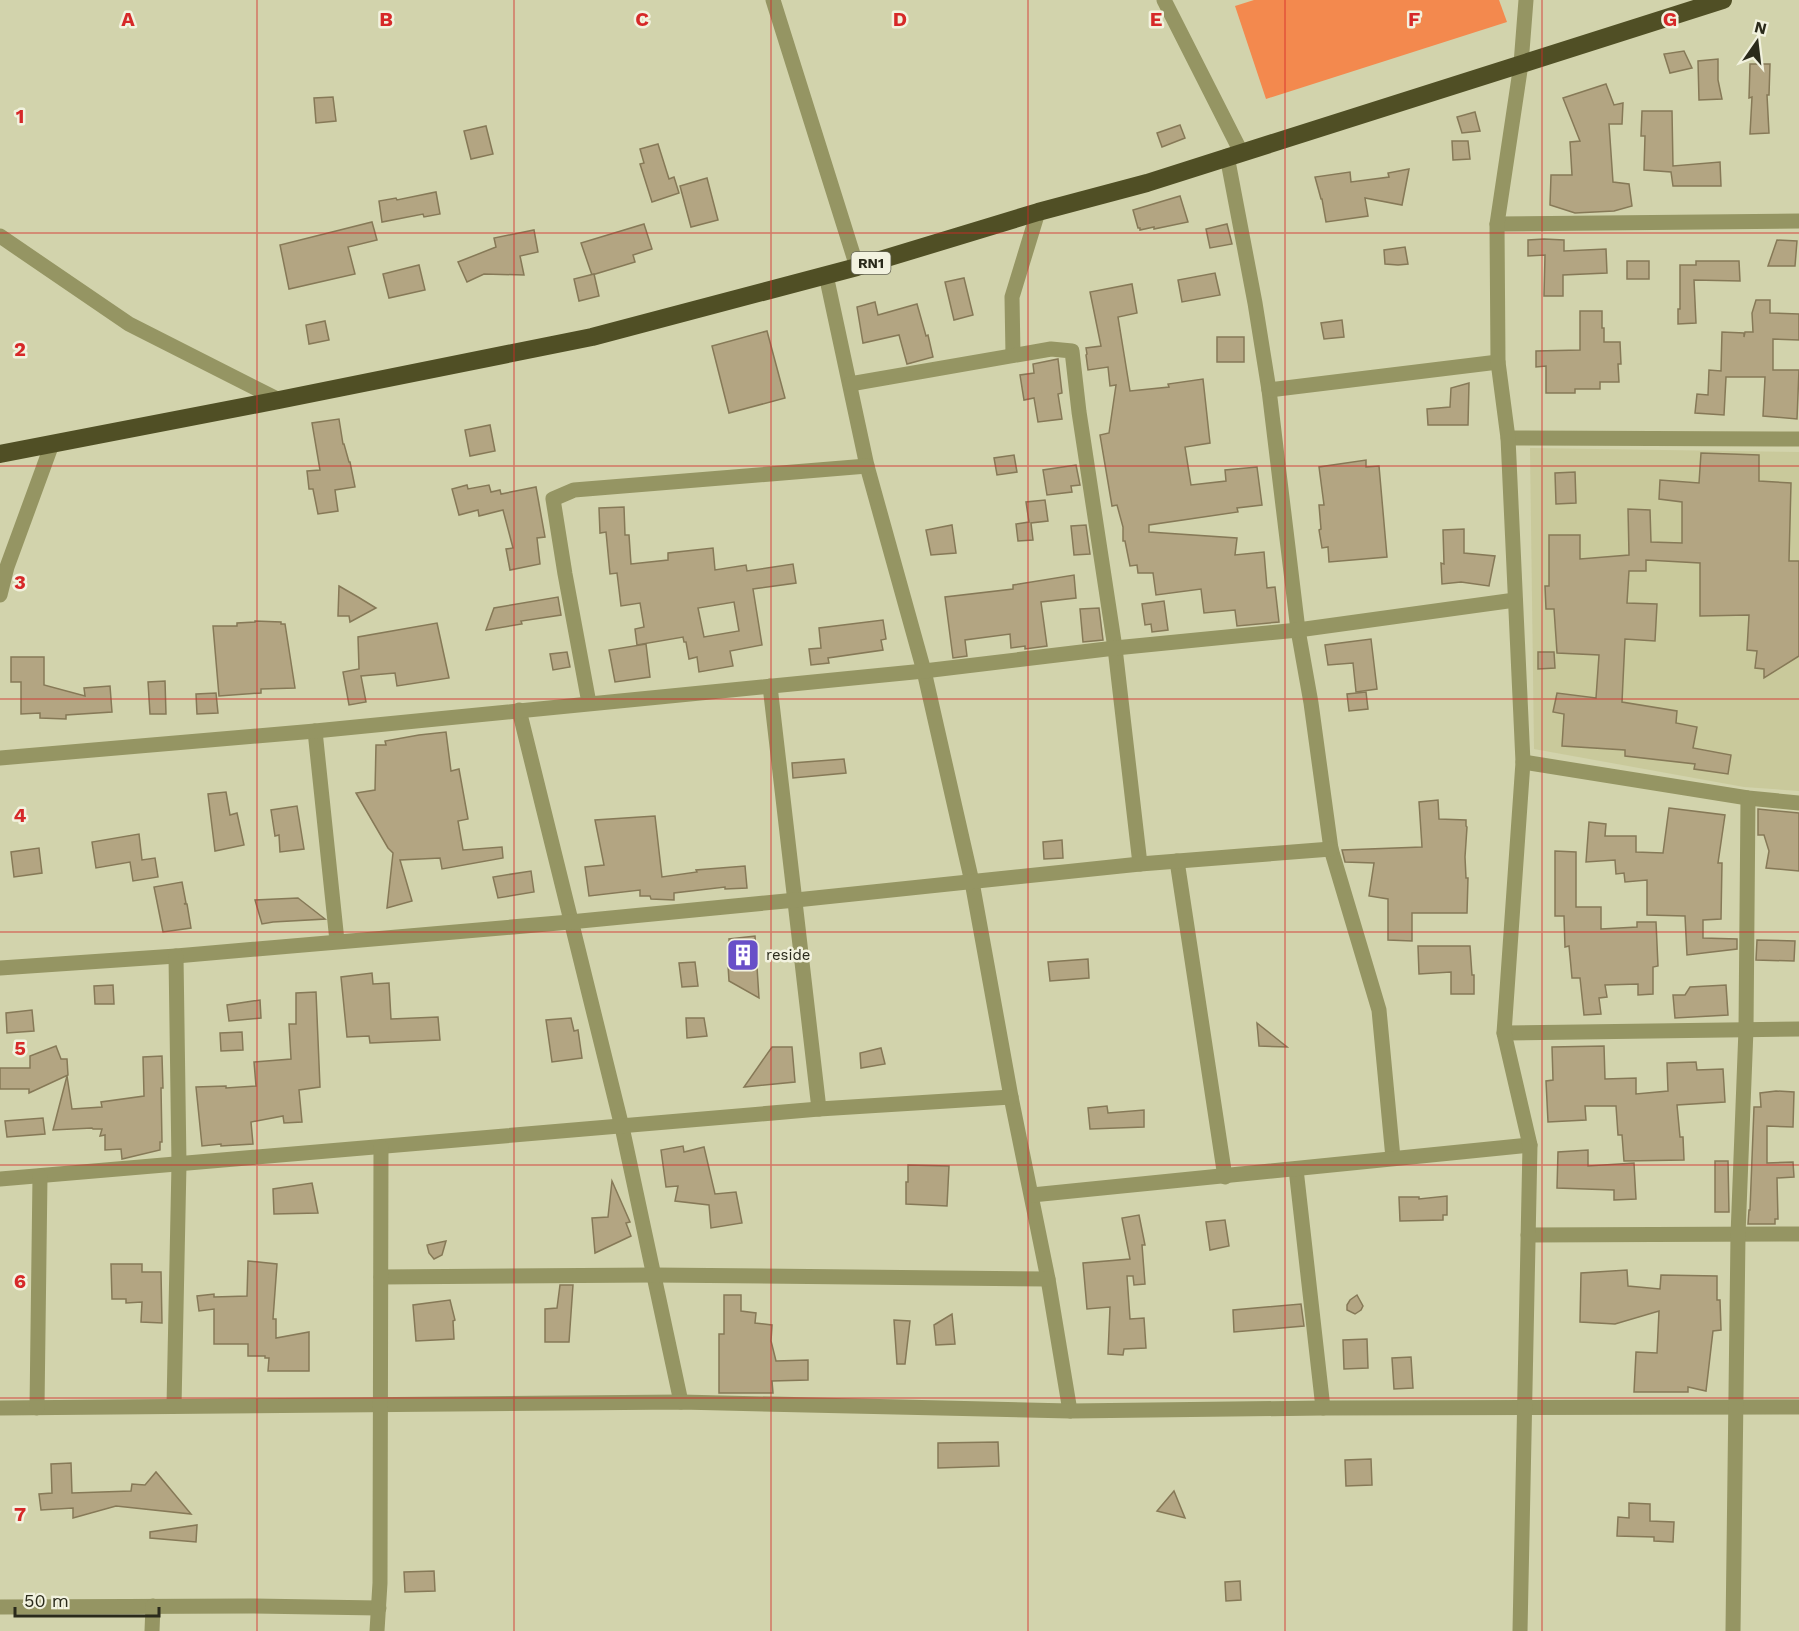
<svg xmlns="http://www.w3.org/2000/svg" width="1799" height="1631" viewBox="0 0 1799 1631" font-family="'Work Sans',sans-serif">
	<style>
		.built { fill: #c9c99b }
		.green { fill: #f3894e }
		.building { fill: #b3a582; stroke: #867957; stroke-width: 1.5; fill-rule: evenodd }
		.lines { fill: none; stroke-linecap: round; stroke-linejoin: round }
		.street { stroke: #959563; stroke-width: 15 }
		.highway { stroke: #504f25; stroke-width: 18 }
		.grid { fill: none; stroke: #d62828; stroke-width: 1.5; stroke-opacity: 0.55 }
		.labels { text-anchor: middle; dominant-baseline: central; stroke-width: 5; stroke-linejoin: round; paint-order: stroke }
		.shield { fill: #f2f2df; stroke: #666656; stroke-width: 1.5 }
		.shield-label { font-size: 14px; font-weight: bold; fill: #2a2a1b }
		.poi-label { font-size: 15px; fill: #2a2a1b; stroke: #f2f2df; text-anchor: start }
		.grid-label { font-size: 20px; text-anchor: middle; font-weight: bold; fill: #d62828; stroke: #f2f2df; stroke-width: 5; stroke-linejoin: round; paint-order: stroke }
	</style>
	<rect width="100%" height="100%" fill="#d2d3ac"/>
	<path class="built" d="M1530,448L1799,452V791L1744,787L1534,749Z"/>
	<path class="green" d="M1254,0H1499L1507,22L1266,99L1235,6Z"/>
	<g class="building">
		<path d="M1684,51L1692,68L1670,73L1664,54Z"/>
		<path d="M1718,59V80L1722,99L1699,100L1698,61Z"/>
		<path d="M1750,64H1770L1769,95H1767L1769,133L1750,134L1752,97L1749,98Z"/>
		<path d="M1606,84L1614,105L1623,103L1622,124H1609L1613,182L1629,184L1632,206L1614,211L1575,213L1550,205L1551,175H1572L1570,142L1580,141L1563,98Z"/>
		<path d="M333,97L336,121L316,123L314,98Z"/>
		<path d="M1642,111H1672L1673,166L1720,162L1721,186H1673L1671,172L1644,170L1645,136H1641Z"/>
		<path d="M1475,112L1480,131L1462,133L1457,117Z"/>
		<path d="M1180,125L1185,138L1162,147L1157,133Z"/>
		<path d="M486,126L493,154L471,159L464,131Z"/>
		<path d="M1452,141H1468L1470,159L1453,160Z"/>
		<path d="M658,144L669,179L674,177L679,193L652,202L640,164L644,163L640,149Z"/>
		<path d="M1409,169L1402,205L1365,198L1368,216L1326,222L1322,199H1321L1315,177L1350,172L1351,182L1389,177L1388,173Z"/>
		<path d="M707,178L718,220L691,227L680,186Z"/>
		<path d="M436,192L440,214L424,217L423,214L382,222L379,201L396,198L397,200Z"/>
		<path d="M1180,196L1188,222L1154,229V227L1140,230V228H1138L1133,210Z"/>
		<path d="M372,222L377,240L348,247L355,274L289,289L280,245Z"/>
		<path d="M644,224L652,249L633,255L635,262L592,275L581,243Z"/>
		<path d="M1227,224L1232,244L1210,248L1206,229Z"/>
		<path d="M534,230L538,252L520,256L524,275L484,274L467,282L458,262L496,247L494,238Z"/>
		<path d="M1544,239L1564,240V251L1606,249L1607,273L1563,275V296H1544L1545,255L1528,256V240Z"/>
		<path d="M1777,240L1797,241L1795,266H1768Z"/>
		<path d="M1405,247L1408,264L1398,265L1385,264L1384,250Z"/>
		<rect x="1627" y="261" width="22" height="18"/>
		<path d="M1696,261H1739L1740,281L1694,280L1696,323L1678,324V309H1680V265H1696Z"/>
		<path d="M419,265L425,290L389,298L383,274Z"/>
		<path d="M1215,273L1220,295L1182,302L1178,280Z"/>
		<path d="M594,274L599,296L579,301L574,279Z"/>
		<path d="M964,278L973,315L954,320L945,282Z"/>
		<path d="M1132,284L1137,313L1118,317L1130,391L1169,387L1168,384L1203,379L1210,443L1185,447L1191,485L1226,481L1225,470L1257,467L1262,505L1237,508L1238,512L1149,525V532L1237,538L1235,555L1264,552L1267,588L1275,587L1279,622L1237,626L1235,610L1204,613L1201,589L1156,595L1153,573H1138L1137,565L1130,566L1125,541H1123V527L1117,505L1112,506L1100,435L1109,433L1116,385L1110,386L1108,367L1088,370L1086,355L1087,354L1086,348L1101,346L1090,292Z"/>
		<path d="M1756,300H1770V313L1799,314V340L1773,339V370H1799L1797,419L1763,416L1765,377H1726L1724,415L1695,413L1697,394L1708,395L1709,370L1721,371L1722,332L1744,333V337L1745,332H1753L1752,313Z"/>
		<path d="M875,302L878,315L917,304L926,336L928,335L933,357L907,364L899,335L863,343L857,307Z"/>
		<path d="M1580,311H1602V328H1604V342H1620L1621,364H1618L1619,382H1600V389H1575V393H1546V366L1536,367V351L1580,350Z"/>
		<path d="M1342,320L1344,337L1324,339L1321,323Z"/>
		<path d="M325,321L329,340L309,344L306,325Z"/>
		<path d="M767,331L785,398L729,413L712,346Z"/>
		<rect x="1217" y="337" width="27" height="25"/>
		<path d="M1058,359L1062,393L1058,394L1062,419L1038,422L1034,398L1024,400L1020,375L1034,373L1033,364Z"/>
		<path d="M1469,383L1468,425H1428L1427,409L1450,407L1451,388Z"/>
		<path d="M339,419L343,444H344L349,462H350L355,487L335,490L338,511L318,514L313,489H309L307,471L320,470L312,423Z"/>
		<path d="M490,425L495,451L470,456L465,430Z"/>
		<path d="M1701,453L1759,455V481L1791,483L1789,561H1799V656L1764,678V669L1755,668L1757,651L1747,650L1749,615L1700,616V563L1646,560V571H1629L1627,603L1657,604L1655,641L1625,639L1622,702L1677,711L1676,723L1697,727L1693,748L1731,755L1728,774L1694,769L1695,764L1625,756V750L1562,746L1564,714L1553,712L1557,693L1596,698L1599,655L1557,653L1554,609H1546L1545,586H1549V535H1580V559L1629,555L1628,509L1650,510L1651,542L1682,543V502L1659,499L1660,480L1699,483Z"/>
		<path d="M1014,455L1017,472L997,475L994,458Z"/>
		<path d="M1366,460V467L1379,466L1387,557L1329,562L1328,547L1322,548L1319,530L1321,529L1319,505H1324L1319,467Z"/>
		<path d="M1076,465L1080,485L1071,486L1072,492L1047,495L1043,470Z"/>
		<path d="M1575,472L1576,503L1556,504L1555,473Z"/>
		<path d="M467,485L468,489L489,485L491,492L500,490L501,494L536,487L545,537L537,538L540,564L510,570L506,549L513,548L503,510L479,516L478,510L459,515L452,489Z"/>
		<path d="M1045,500L1048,521L1031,523L1033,540L1018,541L1016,524L1029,522L1026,502Z"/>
		<path d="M624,507L625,535H629L631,564L668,560V553L713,548L715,570L746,565L747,571L793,564L796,583L753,589L762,645L730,651L733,666L699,672L697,657L689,659L686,642H684L683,637L637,645L635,629L644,627L640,603L621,606L617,573L610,574L606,532L600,533L599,508ZM734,602L739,631L704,637L698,608Z"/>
		<path d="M952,525L956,553L931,555L926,530Z"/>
		<path d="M1086,525L1090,554L1074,555L1071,526Z"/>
		<path d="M1464,529V553L1495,556L1489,586L1461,582L1442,584L1441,563L1444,564L1443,530Z"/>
		<path d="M1074,575L1076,598L1041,602L1047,646L1025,649V646L1011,648L1010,634L965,640L967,656L953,658L945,597L1013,589V585Z"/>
		<path d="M339,586L358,597L376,608L350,622L349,616H338Z"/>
		<path d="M558,597L561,615L521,621L522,624L486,630L494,608Z"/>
		<path d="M1164,601L1168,630L1152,632L1151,624L1145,625L1142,604Z"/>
		<path d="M1099,608L1103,640L1083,642L1080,609Z"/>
		<path d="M883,620L886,639L881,640L883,650L828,658L829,663L811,665L809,649L821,648L819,628Z"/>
		<path d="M255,621L281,622V624H285L295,688L261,689V693L219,696L213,626H237V623L255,622Z"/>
		<path d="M437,623L449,678L397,686L395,673L361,676L366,702L349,705L343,672L359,669L358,637Z"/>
		<path d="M1371,639L1377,689L1356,692L1353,663L1328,665L1325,645Z"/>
		<path d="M646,644L650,677L615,682L609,650Z"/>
		<path d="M567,652L570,667L553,670L550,654Z"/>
		<path d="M1538,652H1554L1555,668L1538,669Z"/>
		<path d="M11,657H44V685L85,696L84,688L110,686L112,712L66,715V719L40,718V713L21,714V682H11Z"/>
		<path d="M165,681L166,714H150L148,682Z"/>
		<path d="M1366,692L1368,709L1349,711L1347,694Z"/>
		<path d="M216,693L218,713L197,714L196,694Z"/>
		<path d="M446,732L451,771L459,769L468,819L458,821L463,850L502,847L503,858L442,869L440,858L400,860L412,901L387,908L393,853L388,848L356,793L375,790L376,745H386L385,741L419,735Z"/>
		<path d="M844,759L846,773L793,778L792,763Z"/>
		<path d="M226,792L230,815L237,813L244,845L215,851L208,794Z"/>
		<path d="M1438,800L1439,819L1466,820V826L1467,827L1465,857L1466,878H1468L1467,913H1412V941L1388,940V899L1369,896L1374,863L1345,862L1342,850L1422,847L1419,802Z"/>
		<path d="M297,806L304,849L280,852L279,835L275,836L271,810Z"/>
		<path d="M1669,808L1725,815L1718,863H1722L1721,919L1703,920V938L1737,939V949L1687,955L1685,916L1647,915V880L1625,882L1624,873L1616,874L1615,860L1586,862L1589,822L1606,824L1605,836H1636V852L1663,853Z"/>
		<path d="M1758,809L1799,813V871L1766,868L1769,851L1764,835H1758Z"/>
		<path d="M655,816L662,877L697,872L696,870L745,866L747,888L725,889V887L674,893V900L651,899L650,896H640V890L589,896L585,867L604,865L595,820Z"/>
		<path d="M139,834L142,860L155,858L158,877L133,881L130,862L96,868L92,842Z"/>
		<path d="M1062,840L1063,858L1044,859L1043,842Z"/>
		<path d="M39,848L42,873L14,877L11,852Z"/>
		<path d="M1555,851L1576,852V907H1601V929L1637,927V922H1656L1658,966L1653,967V994L1638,995V984L1605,985L1607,997L1599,998L1601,1014L1584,1015L1580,978H1572L1569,946L1565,947L1564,916H1555Z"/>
		<path d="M531,871L534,892L498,898L493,877Z"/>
		<path d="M182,882L186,903L184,904H187L191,928L163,932L154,887Z"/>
		<path d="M298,898L325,919L273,922L262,924L255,900Z"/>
		<path d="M755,936L759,998L729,981L728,965L730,964L729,939Z"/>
		<path d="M1757,940L1795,941L1794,961L1756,960Z"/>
		<path d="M1418,946H1470L1472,975H1474V994H1451V972L1419,974Z"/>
		<path d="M1088,959L1089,978L1050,981L1048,962Z"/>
		<path d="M695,962L698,986L682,987L679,963Z"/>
		<path d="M372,973L373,984L389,983L391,1019L438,1017L440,1040L370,1043L369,1036L347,1037L341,977Z"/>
		<path d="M113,985L114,1004H95L94,986Z"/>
		<path d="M1726,985L1728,1015L1675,1018L1673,995H1685L1690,987Z"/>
		<path d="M316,992L320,1087L299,1090L302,1122L284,1123L283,1116L251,1122L253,1144L221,1146V1144L202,1146L196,1087L226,1086V1088L256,1086L254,1062L291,1059L289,1024H296V993Z"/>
		<path d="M260,1000L261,1018L229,1021L227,1005Z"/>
		<path d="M32,1010L34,1031L7,1033L6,1013Z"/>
		<path d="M571,1018L574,1031L578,1030L582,1058L552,1062L546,1020Z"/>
		<path d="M686,1018H704L707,1036L687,1038Z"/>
		<path d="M1257,1023L1287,1047L1259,1046Z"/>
		<path d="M242,1032L243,1050L221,1051L220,1033Z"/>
		<path d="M56,1046L61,1059H67L68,1075L29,1093V1089H0V1068H30V1056Z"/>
		<path d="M1604,1046L1605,1079L1636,1078V1094L1668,1091L1667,1063L1696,1062L1697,1070L1723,1069L1725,1102L1677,1105L1680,1137H1683L1684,1160L1624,1161L1622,1135H1618L1616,1106H1585L1586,1120L1548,1122L1546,1081L1553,1080L1552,1047Z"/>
		<path d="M772,1047H792L795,1082L744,1087Z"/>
		<path d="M881,1048L885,1064L861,1068L860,1053Z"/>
		<path d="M162,1056L163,1088H161L162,1142H160V1150L122,1159L121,1149L105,1150V1135L100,1136L102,1129H93L92,1128L53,1130L67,1076L72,1109L102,1107L101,1102L144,1096L143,1057Z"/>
		<path d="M1776,1091L1794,1092L1793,1127L1767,1126V1163L1793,1162L1794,1177L1777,1178L1778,1219H1775V1224H1748L1749,1210H1750L1754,1107H1761L1760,1093Z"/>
		<path d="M1107,1106L1108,1113L1144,1110V1127L1090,1129L1088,1108Z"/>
		<path d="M43,1118L45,1134L7,1137L5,1121Z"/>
		<path d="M683,1146L684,1152L704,1147L715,1194L736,1192L742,1223L711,1228L709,1205L675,1201L678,1186L666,1187L661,1150Z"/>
		<path d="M1588,1150V1166L1634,1163L1636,1199L1614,1200V1190L1557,1188L1558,1152Z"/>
		<path d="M1715,1161H1728L1729,1212H1715Z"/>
		<path d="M908,1165L949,1166L947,1206L906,1204V1182H908Z"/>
		<path d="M612,1181L630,1222L626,1223L631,1236L595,1253L592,1218L608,1217Z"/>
		<path d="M312,1183L318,1213L274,1214L273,1189Z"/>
		<path d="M1447,1196V1215H1443V1220L1400,1221L1399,1197H1419V1199Z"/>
		<path d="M1139,1215L1145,1245H1142L1145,1284L1134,1285L1133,1276H1127L1130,1319L1144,1318L1146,1348L1124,1349L1123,1355L1108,1354L1110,1307L1087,1309L1083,1263L1130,1259L1122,1218Z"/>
		<path d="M1225,1220L1229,1246L1210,1250L1206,1222Z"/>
		<path d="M446,1241L442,1255L434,1259L429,1253L427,1245Z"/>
		<path d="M248,1261L277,1264L273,1319H276V1338L309,1332V1371H268L269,1358H265V1356H248V1344H214V1309L199,1311L197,1296L214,1294V1297L247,1296Z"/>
		<path d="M111,1264H142V1272H161L162,1323L141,1322L142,1302L126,1303V1299H112Z"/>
		<path d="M1627,1270L1628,1286L1660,1289L1661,1275L1717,1276V1300H1720L1721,1330L1713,1331L1706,1391L1688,1387V1392H1634L1636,1352L1657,1353L1659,1311L1615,1324L1580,1322L1581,1273Z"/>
		<path d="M560,1285H573L569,1342H545V1309L557,1308Z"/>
		<path d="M724,1295H741V1311L756,1313L755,1323L772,1325L771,1341L776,1361L808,1360V1380L772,1381L773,1393H719V1334H724Z"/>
		<path d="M1357,1295L1363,1306L1361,1310L1355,1314L1347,1310V1305L1350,1300Z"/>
		<path d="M450,1300L455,1320L453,1321L454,1339L416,1341L413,1305Z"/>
		<path d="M1301,1304L1304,1326L1234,1332L1233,1310Z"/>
		<path d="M952,1314L955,1344L936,1345L934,1325Z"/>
		<path d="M894,1320L910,1321L905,1364H897Z"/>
		<path d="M1367,1339L1368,1368L1344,1369L1343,1340Z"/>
		<path d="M1411,1357L1413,1388L1394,1389L1392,1358Z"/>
		<path d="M998,1442L999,1466L938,1468V1443Z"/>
		<path d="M1371,1459L1372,1485L1346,1486L1345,1460Z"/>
		<path d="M71,1463L72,1493L131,1491L132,1484L145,1485L156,1472L191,1514L116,1506L73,1518V1508L41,1510L39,1494L52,1493L51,1464Z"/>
		<path d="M1174,1491L1185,1518L1157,1511Z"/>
		<path d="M1629,1503L1650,1504V1521L1674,1522L1673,1542L1654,1541V1537L1617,1536L1618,1517L1629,1518Z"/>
		<path d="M197,1525L196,1542L150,1538V1532Z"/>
		<path d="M434,1571L435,1591L405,1592L404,1572Z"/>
		<path d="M1240,1581L1241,1600L1226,1601L1225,1582Z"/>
	</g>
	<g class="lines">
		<g class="street">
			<path d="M773,0L857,267"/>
			<path d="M1164,0L1241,152"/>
			<path d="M1227,156L1255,303L1269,390L1298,630L1311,703L1331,849L1379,1010L1393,1158"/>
			<path d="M1497,224L1799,221"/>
			<path d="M0,236L129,324L279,400"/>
			<path d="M826,275L867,466L924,671L972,882L1011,1097L1048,1279L1070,1411"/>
			<path d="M1013,355L1012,297L1038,212"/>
			<path d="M850,384L1051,349L1072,351L1079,412L1115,648L1140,864"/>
			<path d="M1269,390L1498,362"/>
			<path d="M1508,438L1799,439"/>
			<path d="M0,595L7,567L52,444"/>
			<path d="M770,686L819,1109"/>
			<path d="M589,703L565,574L553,499L574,490L867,466"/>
			<path d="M519,710L622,1127L681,1402"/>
			<path d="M315,731L337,941"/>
			<path d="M0,758L315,731L924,671L1115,648L1298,630L1515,600"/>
			<path d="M1523,762L1748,798L1799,803"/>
			<path d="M1177,861L1225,1177"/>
			<path d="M0,968L176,956L570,922L796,900L1140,864L1331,849"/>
			<path d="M1504,1033L1799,1029"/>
			<path d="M1296,1169L1323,1408"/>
			<path d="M0,1179L819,1109L1011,1097"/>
			<path d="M1032,1195L1530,1145"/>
			<path d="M1528,1235L1799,1234"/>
			<path d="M381,1277L654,1275L1048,1279"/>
			<path d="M174,1406L179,1164L176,956"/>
			<path d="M0,1408L681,1402L1070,1411L1323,1408L1799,1407"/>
			<path d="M37,1408L40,1176"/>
			<path d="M0,1607L252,1606L379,1608"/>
			<path d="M152,1631L153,1606"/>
			<path d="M377,1631L380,1583L381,1147"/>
			<path d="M1520,1631L1530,1145L1504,1033L1523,762L1508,438L1498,362L1497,224L1521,64L1526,0"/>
			<path d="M1733,1631L1738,1235L1746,1029L1748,798"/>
		</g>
		<path class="highway" d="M0,454L279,400L592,337L857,267L1038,212L1147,183L1723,0"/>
	</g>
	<path class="grid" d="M257,0V1631M514,0V1631M771,0V1631M1028,0V1631M1285,0V1631M1542,0V1631M0,233H1799M0,466H1799M0,699H1799M0,932H1799M0,1165H1799M0,1398H1799"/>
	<defs>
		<g id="building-square" transform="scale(1.725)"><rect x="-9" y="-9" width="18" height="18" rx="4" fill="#684fc8" stroke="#f2f2df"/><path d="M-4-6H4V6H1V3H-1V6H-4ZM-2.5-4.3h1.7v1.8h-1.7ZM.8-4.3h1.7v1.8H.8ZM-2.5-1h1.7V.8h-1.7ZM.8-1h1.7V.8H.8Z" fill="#fff"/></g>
	</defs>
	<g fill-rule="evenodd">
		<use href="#building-square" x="743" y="955"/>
	</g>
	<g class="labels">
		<rect class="shield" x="851.5" y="252" width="39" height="22" rx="4.5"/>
		<g class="shield-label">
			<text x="871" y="263">RN1</text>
		</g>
		<g class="poi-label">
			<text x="766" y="955">reside</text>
		</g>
	</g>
	<g class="grid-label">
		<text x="128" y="26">A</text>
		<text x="386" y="26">B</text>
		<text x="642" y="26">C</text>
		<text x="900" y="26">D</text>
		<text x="1156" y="26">E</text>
		<text x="1414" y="26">F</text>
		<text x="1670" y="26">G</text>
		<text x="20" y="123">1</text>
		<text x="20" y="356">2</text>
		<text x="20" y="589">3</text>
		<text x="20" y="822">4</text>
		<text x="20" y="1055">5</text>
		<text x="20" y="1288">6</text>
		<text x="20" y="1521">7</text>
	</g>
	<g transform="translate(1757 42) rotate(14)" stroke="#f2f2df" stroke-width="4.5" paint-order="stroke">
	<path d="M0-4.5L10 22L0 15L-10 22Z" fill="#2a2a1b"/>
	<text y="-9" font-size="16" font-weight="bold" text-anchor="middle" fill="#2a2a1b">N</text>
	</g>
	<path d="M15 1607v9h144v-9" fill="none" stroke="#2a2a1b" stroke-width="3"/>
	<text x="24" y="1607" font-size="18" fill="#2a2a1b" stroke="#f2f2df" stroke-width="4.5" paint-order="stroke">50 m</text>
</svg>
